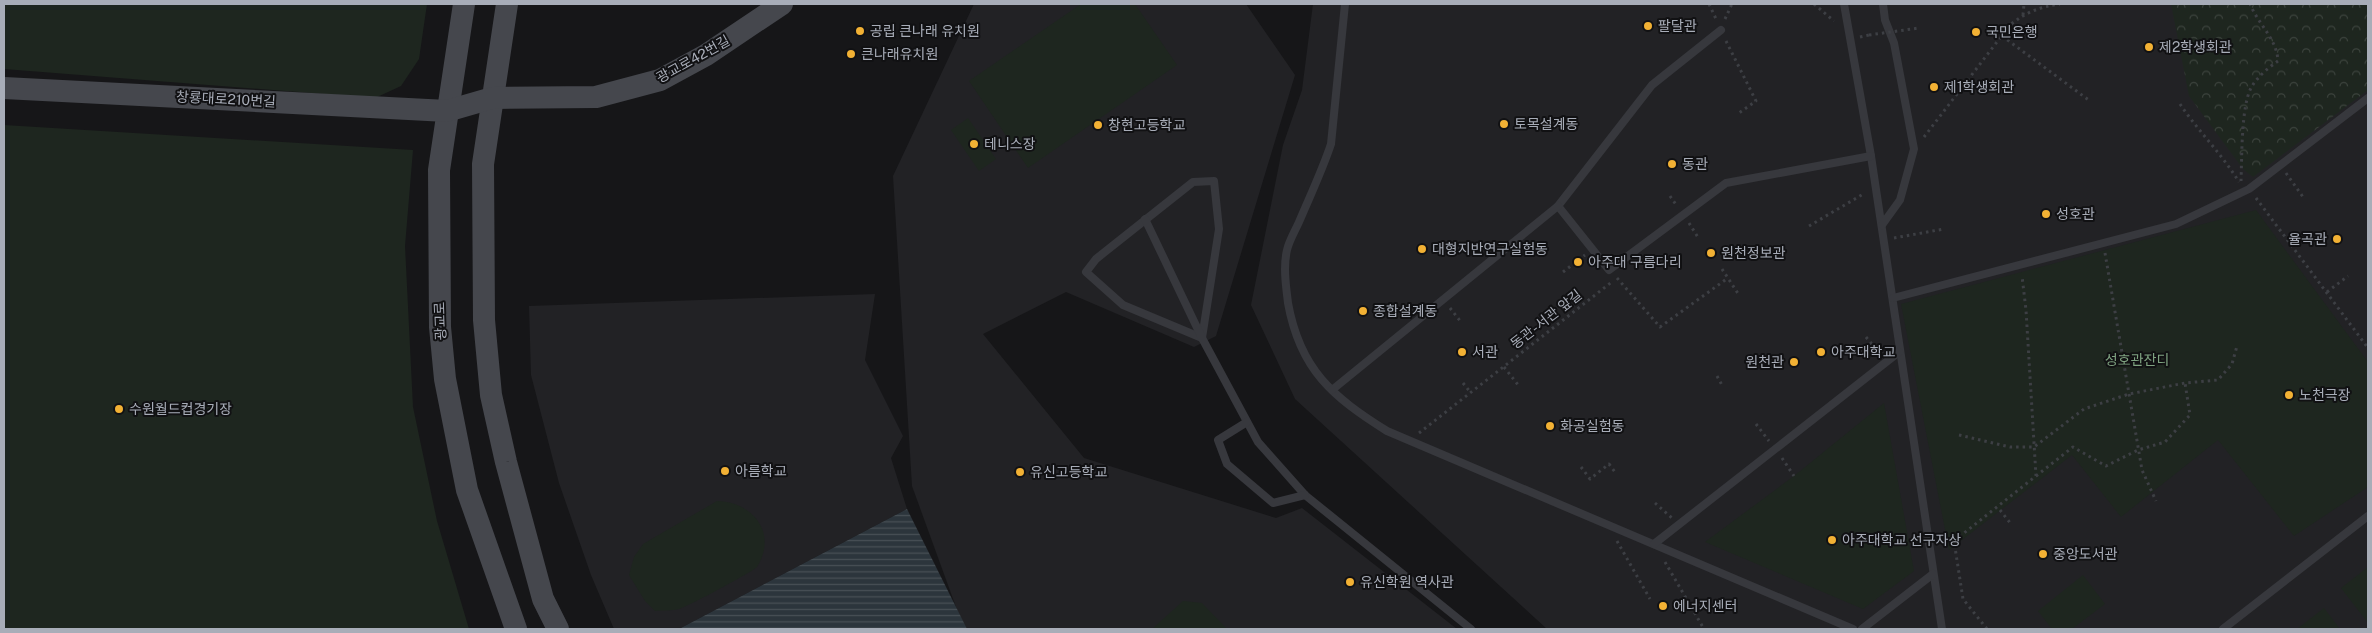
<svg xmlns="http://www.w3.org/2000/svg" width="2372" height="633" viewBox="0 0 2372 633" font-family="'Public Sans','Noto Sans KR',sans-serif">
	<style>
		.built { fill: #222225 }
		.forest { fill: url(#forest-crowns) }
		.green { fill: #1e261f }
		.water { fill: url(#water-rules) }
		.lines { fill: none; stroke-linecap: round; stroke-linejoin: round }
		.path { stroke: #3d3f44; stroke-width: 3; stroke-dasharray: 2.5 4; stroke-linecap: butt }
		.lane { stroke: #37383d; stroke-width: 8 }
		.secondary { stroke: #45474d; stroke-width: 22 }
		.path-bridge { stroke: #3d3f44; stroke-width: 3; stroke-dasharray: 2.5 4; stroke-linecap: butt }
		.poi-dot { fill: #f2b134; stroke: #111113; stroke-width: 2 }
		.labels { text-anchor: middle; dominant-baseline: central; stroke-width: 4; stroke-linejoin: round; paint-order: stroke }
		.poi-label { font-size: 14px; fill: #a8adb8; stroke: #111113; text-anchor: start }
		.street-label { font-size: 14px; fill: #a8adb8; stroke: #111113 }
		.park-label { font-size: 14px; fill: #7fa381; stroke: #111113 }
	</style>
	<defs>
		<pattern id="forest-crowns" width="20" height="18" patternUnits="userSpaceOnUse" patternTransform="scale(1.25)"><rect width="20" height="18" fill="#1e261f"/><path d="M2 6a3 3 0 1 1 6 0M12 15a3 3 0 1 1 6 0" fill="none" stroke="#3c433d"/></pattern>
		<pattern id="water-rules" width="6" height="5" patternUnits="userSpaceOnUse" patternTransform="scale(1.25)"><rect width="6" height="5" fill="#2c353c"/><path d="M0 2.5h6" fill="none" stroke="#485056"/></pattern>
	</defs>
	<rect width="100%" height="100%" fill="#161618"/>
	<g class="built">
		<path d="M974,4H1246L1295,75L1216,336L1194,347L1066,292L983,334L1084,458L1276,518L1302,508L1457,629H964L912,486L893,176Z"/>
		<path d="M1313,4H2368V629H1547L1295,399L1251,305L1283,145L1302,90Z"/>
		<path d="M875,294L865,360L903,436L891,458L907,509L679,629H614L591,575L559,483L531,375L529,306Z"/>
	</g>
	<path class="forest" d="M2171,4H2368V90L2253,177L2243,169L2189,96Z"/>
	<g class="green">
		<path d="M4,4H427L419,59L401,86L375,98L4,69Z"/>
		<path d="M1081,4H1135L1177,65L1028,168L969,81Z"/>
		<path d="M968,118L996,159L979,171L951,130Z"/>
		<path d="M4,125L413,150L405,246L413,407L437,521L469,629H4Z"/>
		<path d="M2256,210L2368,362V487L2294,536L2218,440L2121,517L2072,455L1949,550L1901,304Z"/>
		<path d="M1884,403L1914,571L1863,609L1705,542L1794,476Z"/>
		<path d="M717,501C753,502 778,533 757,567C754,571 687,607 679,609C672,611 663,610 655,611L645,601L629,575L634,557L643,544Z"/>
		<path d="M2368,567V623L2341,588Z"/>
		<path d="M2083,575L2105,604L2072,629H2052L2038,611Z"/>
		<path d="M1183,601L1202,603L1227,629H1152Z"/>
		<path d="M2324,608L2340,629H2297Z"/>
	</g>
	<path class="water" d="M907,509L967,629H679Z"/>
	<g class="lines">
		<g class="path">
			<path d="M1709,4L1717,21"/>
			<path d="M1814,4L1834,21"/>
			<path d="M2023,15L2024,4"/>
			<path d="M1725,19L1732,4"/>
			<path d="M2002,36L2090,101"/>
			<path d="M1860,37L1869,35"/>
			<path d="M1726,41L1756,101L1739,113"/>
			<path d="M2180,104C2198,131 2222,154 2239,182"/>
			<path d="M1924,137L2010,25C2026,12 2040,7 2060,4"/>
			<path d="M2286,173L2303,197"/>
			<path d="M2241,181C2242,158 2241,107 2251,88C2257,77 2268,68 2278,61C2277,39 2258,24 2250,4"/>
			<path d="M1670,196L1677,206"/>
			<path d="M2256,198L2368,348"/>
			<path d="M1689,223L1699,239"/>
			<path d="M1809,226L1865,193"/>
			<path d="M1894,238L1944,229"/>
			<path d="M2105,253L2142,470L2156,501"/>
			<path d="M1722,269L1739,295"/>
			<path d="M1563,272L1585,255"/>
			<path d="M1617,278L1660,327L1728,278"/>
			<path d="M2327,292L2348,276"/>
			<path d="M1450,308L1461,322"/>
			<path d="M1866,337L1880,354"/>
			<path d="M1504,367L1519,386"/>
			<path d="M1717,376L1723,387"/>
			<path d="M1463,383L1471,393"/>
			<path d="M1756,424L1769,441"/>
			<path d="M1419,433L1613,281"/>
			<path d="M1959,435L2010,447H2034L2084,409L2129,394L2185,383L2218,380L2232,364L2237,346"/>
			<path d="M1782,458L1794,476"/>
			<path d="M1581,467L1590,479L1609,464L1615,472"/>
			<path d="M2036,476L2073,447L2106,466L2138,450L2165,442L2190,415L2185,383"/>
			<path d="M1655,503L1672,518"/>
			<path d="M2000,510L2011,524"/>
			<path d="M1617,541L1650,599"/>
			<path d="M1665,562L1704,629"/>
			<path d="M1987,629L1963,599L1954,541L2036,476L2026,310L2022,276"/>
		</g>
		<g class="lane">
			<path d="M1345,4L1331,144C1322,171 1310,196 1299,222C1295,231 1289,241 1287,250C1283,267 1286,286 1288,303C1300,370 1333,397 1387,431L1853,629"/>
			<path d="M1844,4L1871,156L1942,629"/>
			<path d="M1721,30L1652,85L1558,206L1609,270L1726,183L1871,156"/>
			<path d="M1214,181L1219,229L1202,338L1123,305L1086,272L1096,259L1193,182Z"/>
			<path d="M1145,219L1202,338L1258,442L1305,495L1471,629"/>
			<path d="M1882,225L1900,200L1914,149L1894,43L1885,20L1883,4"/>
			<path d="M1893,298L2176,224L2249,189L2368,98"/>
			<path d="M1332,390L1558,206"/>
			<path d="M1247,422L1218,440L1227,464L1273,503L1305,495"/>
			<path d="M1654,544L1899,352"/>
			<path d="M1862,629L1933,574"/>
			<path d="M2223,629L2368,516"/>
		</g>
		<g class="secondary">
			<path d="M464,4L439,170L440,327L445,379L467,490L516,629"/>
			<path d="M507,4L483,164L484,320L491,395L506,462L543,599L558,629"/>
			<path d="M4,88L447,111L492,98L596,97L660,80L706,55L782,4"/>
		</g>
		<path class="path-bridge" d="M1869,35L1919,28"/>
	</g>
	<g class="poi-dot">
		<circle cx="1648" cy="26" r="5"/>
		<circle cx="860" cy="31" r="5"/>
		<circle cx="1976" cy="32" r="5"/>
		<circle cx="2149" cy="47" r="5"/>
		<circle cx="851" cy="54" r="5"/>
		<circle cx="1934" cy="87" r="5"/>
		<circle cx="1504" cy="124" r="5"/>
		<circle cx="1098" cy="125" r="5"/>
		<circle cx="974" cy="144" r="5"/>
		<circle cx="1672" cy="164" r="5"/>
		<circle cx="2046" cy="214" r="5"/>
		<circle cx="2337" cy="239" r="5"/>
		<circle cx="1422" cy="249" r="5"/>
		<circle cx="1711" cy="253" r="5"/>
		<circle cx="1578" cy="262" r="5"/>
		<circle cx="1363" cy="311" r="5"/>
		<circle cx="1462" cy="352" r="5"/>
		<circle cx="1821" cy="352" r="5"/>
		<circle cx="1794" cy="362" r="5"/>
		<circle cx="2289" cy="395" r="5"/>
		<circle cx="119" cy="409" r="5"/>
		<circle cx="1550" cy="426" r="5"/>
		<circle cx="725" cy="471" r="5"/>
		<circle cx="1020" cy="472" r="5"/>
		<circle cx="1832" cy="540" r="5"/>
		<circle cx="2043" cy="554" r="5"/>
		<circle cx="1350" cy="582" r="5"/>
		<circle cx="1663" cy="606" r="5"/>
	</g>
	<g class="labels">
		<g class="poi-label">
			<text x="1658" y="26">팔달관</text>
			<text x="870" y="31">공립 큰나래 유치원</text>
			<text x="1986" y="32">국민은행</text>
			<text x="2159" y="47">제2학생회관</text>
			<text x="861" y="54">큰나래유치원</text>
			<text x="1944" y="87">제1학생회관</text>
			<text x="1514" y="124">토목설계동</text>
			<text x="1108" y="125">창현고등학교</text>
			<text x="984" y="144">테니스장</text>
			<text x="1682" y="164">동관</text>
			<text x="2056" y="214">성호관</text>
			<text x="2327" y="239" text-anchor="end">율곡관</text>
			<text x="1432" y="249">대형지반연구실험동</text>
			<text x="1721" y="253">원천정보관</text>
			<text x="1588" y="262">아주대 구름다리</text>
			<text x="1373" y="311">종합설계동</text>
			<text x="1472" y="352">서관</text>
			<text x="1831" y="352">아주대학교</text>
			<text x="1784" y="362" text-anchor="end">원천관</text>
			<text x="2299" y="395">노천극장</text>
			<text x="129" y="409">수원월드컵경기장</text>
			<text x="1560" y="426">화공실험동</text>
			<text x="735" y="471">아름학교</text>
			<text x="1030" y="472">유신고등학교</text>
			<text x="1842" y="540">아주대학교 선구자상</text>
			<text x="2053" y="554">중앙도서관</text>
			<text x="1360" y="582">유신학원 역사관</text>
			<text x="1673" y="606">에너지센터</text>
		</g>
		<g class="street-label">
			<text transform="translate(693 59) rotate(-29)">광교로42번길</text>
			<text transform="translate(226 99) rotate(3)">창룡대로210번길</text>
			<text transform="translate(1546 319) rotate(-38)">동관-서관 앞길</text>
			<text transform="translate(440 321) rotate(-92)">광교로</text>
		</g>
		<g class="park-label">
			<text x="2137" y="360">성호관잔디</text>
		</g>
	</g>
	<rect width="2372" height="633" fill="none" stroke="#a8adb8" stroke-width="10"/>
</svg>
